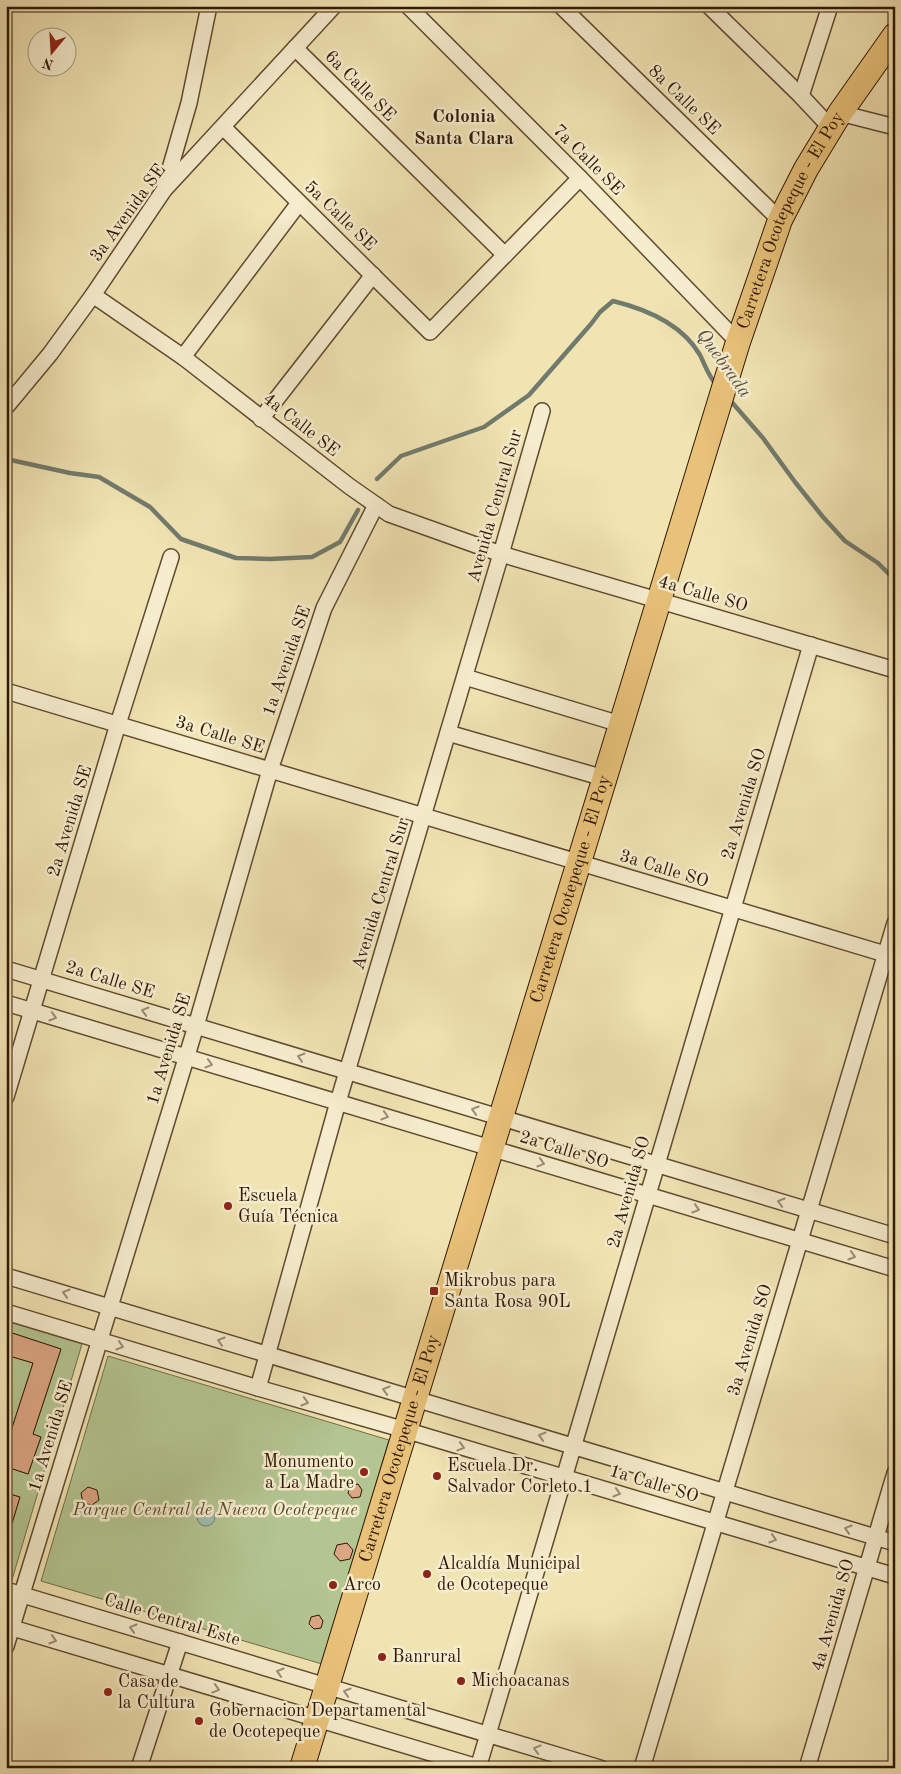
<svg xmlns="http://www.w3.org/2000/svg" width="901" height="1774" viewBox="0 0 901 1774" font-family="'Old Standard TT',serif">
	<style>
		.green { fill: #b3c591; stroke: #726e4b }
		.water { fill: #9cbeb3; stroke: #717b6d }
		.lines { fill: none; stroke-linecap: round; stroke-linejoin: round }
		.stream { stroke: #717b6d; stroke-width: 4.5 }
		.building { fill: #dba684; stroke: #301705 }
		.minor-casing { stroke: #604a30; stroke-width: 18 }
		.primary-casing { stroke: #301705; stroke-width: 26 }
		.minor { stroke: #f6edce; stroke-width: 15 }
		.primary { stroke: #e8c27a; stroke-width: 24 }
		.oneway { stroke: #9d8d74 }
		.poi-dot { fill: #8f2418; stroke: #f6edce; stroke-width: 2 }
		.labels { text-anchor: middle; dominant-baseline: central; stroke-width: 5; stroke-linejoin: round; paint-order: stroke }
		.street-label { font-size: 18px; fill: #301705; stroke: #f6edce }
		.poi-label { font-size: 18px; fill: #301705; stroke: #f6edce; text-anchor: start }
		.park-label { font-size: 18px; font-style: italic; fill: #574b2f; stroke: #f6edce }
		.neighbourhood-label { font-size: 19px; font-weight: bold; fill: #301705; stroke: #f6edce }
		.water-label { font-size: 19px; font-style: italic; fill: #565142; stroke: #f6edce }
	</style>
	<rect width="100%" height="100%" fill="#f1e4b3"/>
	<filter id="stains"><feTurbulence type="fractalNoise" baseFrequency=".004" numOctaves="4"/><feColorMatrix values="0 0 0 0 .2 0 0 0 0 .09 0 0 0 0 .02 0 0 0 .5 -.17"/></filter>
	<radialGradient id="worn" r=".72"><stop offset=".6" stop-color="#630" stop-opacity="0"/><stop offset="1" stop-color="#630" stop-opacity=".3"/></radialGradient>
	<g class="green">
		<path d="M6,1321L82,1344L11,1583L6,1582V1543L20,1497L6,1493V1472L8,1473L10,1468L28,1474L41,1437L33,1434L61,1349L6,1331Z"/>
		<path d="M6,1355L33,1363L11,1431L6,1429Z"/>
		<path d="M108,1356L389,1440L322,1664L41,1581Z"/>
	</g>
	<circle class="water" cx="206" cy="1517" r="9"/>
	<g class="lines">
		<g class="stream">
			<path d="M729,399L763,438L795,482L823,517L845,541L878,563L895,580"/>
			<path d="M6,459L70,473L99,477L150,507L181,539L236,558L270,559L312,557L340,542L358,510"/>
			<path d="M377,479L401,456L484,427L529,395L591,324L600,312L613,301C646,309 682,324 700,355C706,367 708,375 717,386"/>
		</g>
	</g>
	<g class="building">
		<path d="M6,1331L61,1349L33,1434L41,1437L28,1474L10,1468L8,1473L6,1472V1429L11,1431L33,1363L6,1355Z"/>
		<path d="M358,1484L362,1490L360,1497L352,1498L348,1493L350,1486Z"/>
		<path d="M88,1487L97,1490L99,1500L92,1505L83,1503L81,1493Z"/>
		<path d="M6,1493L20,1497L6,1543Z"/>
		<path d="M347,1543L353,1550L350,1559L340,1561L334,1554L337,1545Z"/>
		<path d="M319,1615L323,1621L321,1628L314,1629L309,1624L311,1617Z"/>
	</g>
	<g class="lines">
		<g class="minor-casing">
			<g id="minor">
				<path d="M408,6L580,178L738,342"/>
				<path d="M561,6L780,220"/>
				<path d="M709,6L801,96L831,128"/>
				<path d="M295,48L505,255"/>
				<path d="M801,96L830,6"/>
				<path d="M840,113L895,127"/>
				<path d="M223,127L430,332L580,178"/>
				<path d="M165,186L189,103L209,6"/>
				<path d="M93,295L183,357L349,486L389,514L501,554L895,670"/>
				<path d="M183,357L299,203"/>
				<path d="M6,407L50,354L93,295L164,190L334,6"/>
				<path d="M261,419L373,275"/>
				<path d="M465,677L620,724"/>
				<path d="M6,691L895,957"/>
				<path d="M448,733L604,778"/>
				<path d="M6,969L895,1236"/>
				<path d="M6,1003L895,1269"/>
				<path d="M6,1097L118,724L171,557"/>
				<path d="M6,1276L895,1543"/>
				<path d="M6,1312L258,1388L405,1430L895,1576"/>
				<path d="M258,1388L338,1102L501,554L542,411"/>
				<path d="M6,1590L600,1768"/>
				<path d="M6,1626L481,1768"/>
				<path d="M6,1646L196,1026L270,770L324,608L376,505"/>
				<path d="M139,1768L180,1642"/>
				<path d="M478,1768L811,645"/>
				<path d="M642,1768L895,923"/>
				<path d="M807,1768L895,1473"/>
			</g>
		</g>
		<g class="primary-casing">
			<g id="primary">
				<path id="s1" d="M302,1768L738,342L780,220L806,169L840,113L895,35"/>
			</g>
		</g>
		<use href="#minor" class="minor"/>
		<use href="#primary" class="primary"/>
	</g>
	<defs><path id="oneway-chevron" d="M-2-3.5L2.5 0L-2 3.5" fill="none" stroke-width="1.6" stroke-linecap="round" stroke-linejoin="round" transform="scale(1.25)"/></defs>
	<g class="oneway">
		<use href="#oneway-chevron" transform="translate(145 1011) rotate(-163)"/>
		<use href="#oneway-chevron" transform="translate(53 1017) rotate(17)"/>
		<use href="#oneway-chevron" transform="translate(301 1057) rotate(-163)"/>
		<use href="#oneway-chevron" transform="translate(209 1064) rotate(17)"/>
		<use href="#oneway-chevron" transform="translate(475 1110) rotate(-163)"/>
		<use href="#oneway-chevron" transform="translate(385 1116) rotate(17)"/>
		<use href="#oneway-chevron" transform="translate(541 1163) rotate(17)"/>
		<use href="#oneway-chevron" transform="translate(781 1202) rotate(-163)"/>
		<use href="#oneway-chevron" transform="translate(696 1209) rotate(17)"/>
		<use href="#oneway-chevron" transform="translate(852 1256) rotate(17)"/>
		<use href="#oneway-chevron" transform="translate(66 1293) rotate(-163)"/>
		<use href="#oneway-chevron" transform="translate(221 1341) rotate(-163)"/>
		<use href="#oneway-chevron" transform="translate(120 1346) rotate(17)"/>
		<use href="#oneway-chevron" transform="translate(386 1390) rotate(-164)"/>
		<use href="#oneway-chevron" transform="translate(305 1402) rotate(16)"/>
		<use href="#oneway-chevron" transform="translate(542 1436) rotate(-163)"/>
		<use href="#oneway-chevron" transform="translate(461 1447) rotate(17)"/>
		<use href="#oneway-chevron" transform="translate(617 1493) rotate(17)"/>
		<use href="#oneway-chevron" transform="translate(848 1529) rotate(-163)"/>
		<use href="#oneway-chevron" transform="translate(773 1539) rotate(17)"/>
		<use href="#oneway-chevron" transform="translate(133 1628) rotate(-163)"/>
		<use href="#oneway-chevron" transform="translate(53 1640) rotate(17)"/>
		<use href="#oneway-chevron" transform="translate(280 1672) rotate(-163)"/>
		<use href="#oneway-chevron" transform="translate(216 1689) rotate(17)"/>
		<use href="#oneway-chevron" transform="translate(347 1692) rotate(-163)"/>
		<use href="#oneway-chevron" transform="translate(537 1749) rotate(-163)"/>
	</g>
	<g class="poi-dot">
		<circle cx="228" cy="1206" r="5"/>
		<rect x="429" y="1286" width="10" height="10" rx="2.5"/>
		<circle cx="364" cy="1472" r="5"/>
		<circle cx="437" cy="1476" r="5"/>
		<circle cx="427" cy="1574" r="5"/>
		<circle cx="333" cy="1585" r="5"/>
		<circle cx="382" cy="1657" r="5"/>
		<circle cx="461" cy="1681" r="5"/>
		<circle cx="108" cy="1692" r="5"/>
		<circle cx="199" cy="1721" r="5"/>
	</g>
	<g class="labels">
		<g class="street-label">
			<text transform="translate(360 86) rotate(45)">6a Calle SE</text>
			<text transform="translate(684 100) rotate(44)">8a Calle SE</text>
			<text transform="translate(588 160) rotate(45)">7a Calle SE</text>
			<text transform="translate(128 213) rotate(-54)">3a Avenida SE</text>
			<text transform="translate(340 216) rotate(44)">5a Calle SE</text>
			<text stroke="none"><textPath href="#s1" startOffset="1624">Carretera Ocotepeque - El Poy</textPath></text>
			<text transform="translate(301 425) rotate(38)">4a Calle SE</text>
			<text transform="translate(495 506) rotate(-74)">Avenida Central Sur</text>
			<text transform="translate(703 594) rotate(16)">4a Calle SO</text>
			<text transform="translate(287 661) rotate(-71)">1a Avenida SE</text>
			<text transform="translate(220 735) rotate(17)">3a Calle SE</text>
			<text transform="translate(744 804) rotate(-73)">2a Avenida SO</text>
			<text transform="translate(70 821) rotate(-73)">2a Avenida SE</text>
			<text transform="translate(664 869) rotate(17)">3a Calle SO</text>
			<text stroke="none"><textPath href="#s1" startOffset="919">Carretera Ocotepeque - El Poy</textPath></text>
			<text transform="translate(381 894) rotate(-73)">Avenida Central Sur</text>
			<text transform="translate(110 980) rotate(17)">2a Calle SE</text>
			<text transform="translate(169 1049) rotate(-73)">1a Avenida SE</text>
			<text transform="translate(564 1150) rotate(17)">2a Calle SO</text>
			<text transform="translate(629 1192) rotate(-74)">2a Avenida SO</text>
			<text transform="translate(750 1340) rotate(-73)">3a Avenida SO</text>
			<text transform="translate(51 1436) rotate(-73)">1a Avenida SE</text>
			<text stroke="none"><textPath href="#s1" startOffset="334">Carretera Ocotepeque - El Poy</textPath></text>
			<text transform="translate(654 1484) rotate(17)">1a Calle SO</text>
			<text transform="translate(833 1615) rotate(-74)">4a Avenida SO</text>
			<text transform="translate(172 1620) rotate(17)">Calle Central Este</text>
		</g>
		<g class="poi-label">
			<text x="238" y="1196">Escuela<tspan x="238" dy="21">Guía Técnica</tspan></text>
			<text x="444" y="1281">Mikrobus para<tspan x="444" dy="21">Santa Rosa 90L</tspan></text>
			<text x="354" y="1462" text-anchor="end">Monumento<tspan x="354" dy="21">a La Madre</tspan></text>
			<text x="447" y="1466">Escuela Dr.<tspan x="447" dy="21">Salvador Corleto 1</tspan></text>
			<text x="437" y="1564">Alcaldía Municipal<tspan x="437" dy="21">de Ocotepeque</tspan></text>
			<text x="343" y="1585">Arco</text>
			<text x="392" y="1657">Banrural</text>
			<text x="471" y="1681">Michoacanas</text>
			<text x="118" y="1682">Casa de<tspan x="118" dy="21">la Cultura</tspan></text>
			<text x="209" y="1711">Gobernacion Departamental<tspan x="209" dy="21">de Ocotepeque</tspan></text>
		</g>
		<g class="park-label">
			<text x="215" y="1510">Parque Central de Nueva Ocotepeque</text>
		</g>
		<g class="neighbourhood-label">
			<text x="464" y="117">Colonia<tspan x="464" dy="22">Santa Clara</tspan></text>
		</g>
		<g class="water-label">
			<text transform="translate(723 364) rotate(54)">Quebrada</text>
		</g>
	</g>
	<rect width="901" height="1774" fill="none" stroke="#f1e4b3" stroke-width="25"/>
	<rect x="8" y="8" width="886" height="1759" fill="none" stroke="#301705" stroke-width="2.5"/>
	<rect x="12" y="12" width="876" height="1749" fill="none" stroke="#301705"/>
	<g transform="translate(52 52) rotate(198)"><circle r="24" fill="#f6edce" stroke="#a7977e"/>
	<path d="M0-4L9 19L0 12L-9 19Z" fill="#8f2418"/>
	<text y="-8" font-size="14" font-weight="bold" text-anchor="middle" fill="#301705">N</text>
	</g>
	<rect width="100%" height="100%" filter="url(#stains)"/>
	<rect width="100%" height="100%" fill="url(#worn)"/>
</svg>
